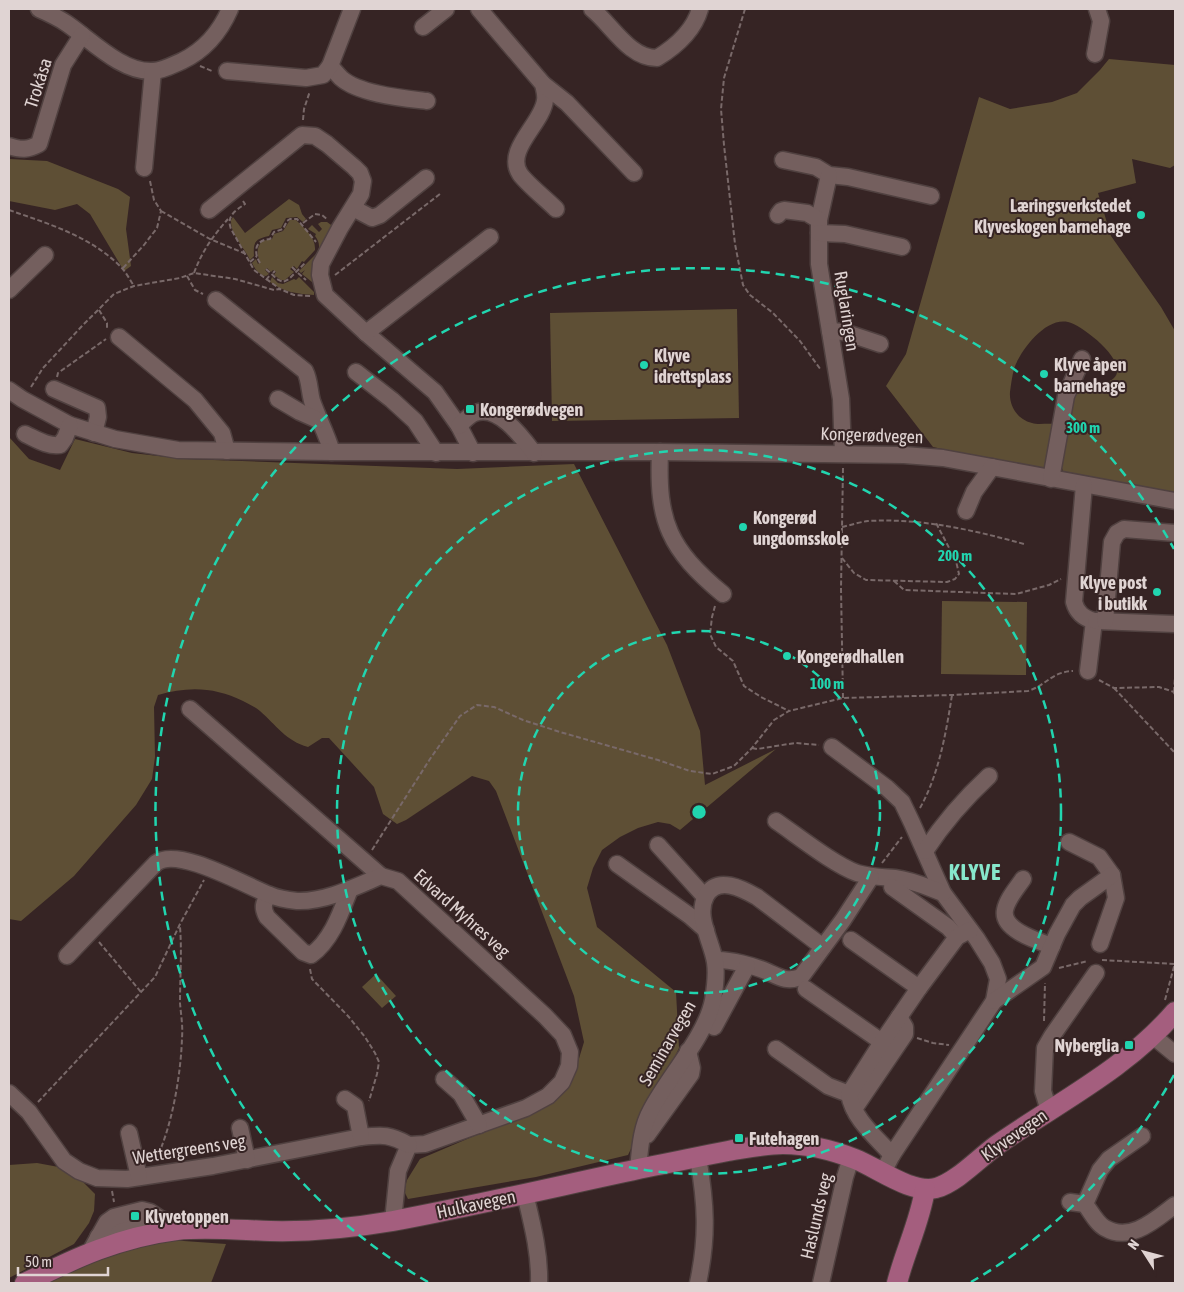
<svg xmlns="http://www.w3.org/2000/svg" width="1184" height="1292" viewBox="0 0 1184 1292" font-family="'Asap Condensed',sans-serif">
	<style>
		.green { fill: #5e4f35 }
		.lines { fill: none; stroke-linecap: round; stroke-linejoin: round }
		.minor-casing { stroke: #504140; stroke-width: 19 }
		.major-casing { stroke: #504140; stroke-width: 22 }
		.path { stroke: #796969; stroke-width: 2; stroke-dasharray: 5 2.5; stroke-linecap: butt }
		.minor { stroke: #745f5e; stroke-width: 16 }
		.major { stroke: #a45e7e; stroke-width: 20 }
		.ring { fill: none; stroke: #21d5af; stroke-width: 2.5; stroke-dasharray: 9 6 }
		.poi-dot { fill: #21d5af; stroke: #362424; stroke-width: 2 }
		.labels { text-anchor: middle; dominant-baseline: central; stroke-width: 4; stroke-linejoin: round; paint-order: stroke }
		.street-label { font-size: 18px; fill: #e0d4d3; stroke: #362424 }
		.poi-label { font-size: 18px; font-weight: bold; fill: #e0d4d3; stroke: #362424; text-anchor: start }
		.district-label { font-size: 22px; font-weight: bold; letter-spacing: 1px; fill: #87e7cc; stroke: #362424 }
		.centre { fill: #21d5af; stroke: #362424; stroke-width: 2.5 }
		.ring-label { font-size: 15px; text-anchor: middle; font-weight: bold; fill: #21d5af; stroke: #362424; stroke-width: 4; stroke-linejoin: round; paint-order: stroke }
	</style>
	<rect width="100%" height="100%" fill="#362424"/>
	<g class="green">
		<path d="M1109,59L1175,65V165L1170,168L1132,159L1136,183L1098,193L1111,236L1161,307L1175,331V494L1064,476L1059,456L1071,393C1077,390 1083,387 1089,385C1097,383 1108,384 1114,378C1130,362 1082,325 1068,322C1045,317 1020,351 1014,369C1012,377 1011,384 1010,392C1009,406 1017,419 1032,423C1038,425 1047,423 1054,424L1048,465L1042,470L933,447L886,386L906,354L979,97L1010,109L1052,102L1077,93L1100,70Z"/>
		<path d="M9,159L47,161L118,189L130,197L126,229L131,266L124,271L90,214L77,204L55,210L9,201Z"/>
		<path d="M289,199L299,205L302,214L306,219L303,222L297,217L286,218L281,228L272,230L269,236C255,239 253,242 254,256L250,260C244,247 230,234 231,220L233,217L245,233Z"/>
		<path d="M290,220H296C304,228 316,237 315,250L304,262L302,261L297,269L294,266L290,269L294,272L285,280H281L274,275L276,272L273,270L271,272L267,268L265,270L269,274L266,276C259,275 255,269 252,263L256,259L258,264L260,262C257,255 256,248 262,241L272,239L274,234L283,231Z"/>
		<path d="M321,222H327L334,227L312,273V282L302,274L305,270L301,273L299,271L318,252C320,246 319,241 315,236L316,234L308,229L312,225L319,232L322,229L318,224Z"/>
		<path d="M272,277L278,283L283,284L294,279L296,280L299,277L314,292V295C298,294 283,292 270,282Z"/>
		<path d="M737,309L739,418L552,421L550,313Z"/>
		<path d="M9,437L29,459L60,470L75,439L132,453L185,459L457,469L574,464L667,645L700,731L705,785L776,749L680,830L670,824L658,822L638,828L620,837L602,850L593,868L587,888L597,927L676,992L679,1048L628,1155L536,1177L408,1199L404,1191L407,1180L420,1159L540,1108L577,1065L584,1042L574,996L496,791L489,781L472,776L406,820L397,824L383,814L374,787L329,738H322L308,747C286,741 276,725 260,711C255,707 249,704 243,701C215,687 188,686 158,695L154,707L155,757L152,779L136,805L74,876L21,921L9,919Z"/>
		<path d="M942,601L1027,602L1026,675L941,674Z"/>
		<path d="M376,974L396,996L382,1008L362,987Z"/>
		<path d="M37,1163L64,1168L79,1178L95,1194L94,1211L89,1223L74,1244L9,1278V1165Z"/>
		<path d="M170,1240L226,1244L211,1283H40L123,1249Z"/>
	</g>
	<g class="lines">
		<g class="minor-casing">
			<g id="minor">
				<path d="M39,9C48,13 57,17 66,23C90,39 122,73 153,71C162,71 173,65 182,61C205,50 220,32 230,9"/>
				<path d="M479,9L543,84C544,89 546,95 545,100C543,123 504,150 520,174C526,183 547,200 556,209"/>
				<path d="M592,9C612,25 629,58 657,58C675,47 694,30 700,9"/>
				<path d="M423,27L446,9"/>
				<path d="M1095,54L1101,21L1097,9"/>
				<path d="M330,66C334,70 337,74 341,78C359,94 402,98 427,101"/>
				<path d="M227,71L306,78L323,75L330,66L352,9"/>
				<path d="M543,84L567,103L634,173"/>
				<path d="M9,146C21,150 28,150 39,144L63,65L82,35"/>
				<path d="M783,160L816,167L829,175L848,177L931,196"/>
				<path d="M144,168L153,71"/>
				<path d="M829,175L819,220V264L841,399L843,454"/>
				<path d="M353,208L372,218L380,215L426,178"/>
				<path d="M209,210L302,135L315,136L327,144L354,167L360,173L363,181L361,194L340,228L321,264L320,275L325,295L366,333L435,392L459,426L473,453"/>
				<path d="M778,215L781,211L784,210L807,213L819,220"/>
				<path d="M819,233L845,234L902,247"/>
				<path d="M9,290L45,255"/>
				<path d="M216,300L305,371C310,381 309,390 312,401C318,418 327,435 332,452"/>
				<path d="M830,331L844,332L880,344"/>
				<path d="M366,333L490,237"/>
				<path d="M119,337L195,400L222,433L227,451"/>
				<path d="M356,372L392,400L415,421L436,453"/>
				<path d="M54,389L97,408L98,417L94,433"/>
				<path d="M9,390L22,399L70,425L115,439L178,450L332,452H660L904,455L943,458L1175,501"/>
				<path d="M278,399L300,412L318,420"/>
				<path d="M459,426C464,421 469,415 475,413C498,404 522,437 534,453"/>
				<path d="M25,434C36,439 48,447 60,445L65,438L70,425"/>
				<path d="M660,452C657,522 669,549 723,594"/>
				<path d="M1051,479L1066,396L1082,359"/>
				<path d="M1084,485L1074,602C1077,613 1083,618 1094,621L1088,671"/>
				<path d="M966,511L974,492L992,467"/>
				<path d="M1096,621L1175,624"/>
				<path d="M1105,621L1112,542L1117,533L1124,529L1175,533"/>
				<path d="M190,709L381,876"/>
				<path d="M832,747L887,788L902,802L912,823L943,893L977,939L992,963L998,979L994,1001L892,1155L883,1172"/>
				<path d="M776,821C798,836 833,864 857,873C870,877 882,877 895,878C912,880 927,887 943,893"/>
				<path d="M1069,842L1099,857L1112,875L1116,898L1100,944"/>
				<path d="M658,845L705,897"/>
				<path d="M925,851C944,822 963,800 989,776"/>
				<path d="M617,864L690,916L706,930"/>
				<path d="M1023,879C1017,888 1007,899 1005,910C1001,930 1038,941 1052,946"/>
				<path d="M892,887L948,927L957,937"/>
				<path d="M269,895C263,903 262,908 267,917L303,952L311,955C332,940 341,912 350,889"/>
				<path d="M851,940L919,988"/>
				<path d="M67,956L156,863C178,846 246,886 270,895C279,899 288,900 297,901C325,902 355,887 381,876L398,881L545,1016L563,1035L570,1052L569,1066L562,1082L548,1096L526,1108L425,1144L409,1145L398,1171L393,1221"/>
				<path d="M715,960C729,959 755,966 768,972C781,978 787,982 801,977L843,920L871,877"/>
				<path d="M806,989L882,1042"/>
				<path d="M994,1001L1043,967L1057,934L1073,905L1080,898L1112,875"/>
				<path d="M714,1027L747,966"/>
				<path d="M1153,1036L1175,1054"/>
				<path d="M776,1049L828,1086L849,1094"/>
				<path d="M444,1079L461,1094L479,1125"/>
				<path d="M9,1093L29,1112L64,1161L79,1171L97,1178L127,1179L213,1166L361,1137C383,1135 389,1134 409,1145"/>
				<path d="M345,1099L355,1106L361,1137"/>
				<path d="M854,1109L905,1034V1027L899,1017"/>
				<path d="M1049,1111L1043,1091L1045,1048L1052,1036L1096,973"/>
				<path d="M240,1128L247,1160"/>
				<path d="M129,1133L139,1177"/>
				<path d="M647,1135L691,1074L692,1068L688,1051"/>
				<path d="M892,1155C876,1137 853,1119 849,1094L882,1042L919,988L957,937L970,930"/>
				<path d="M638,1169C640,1149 641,1128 651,1110C668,1077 706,1036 713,1000C715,988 717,975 715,962C712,942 695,916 706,896C717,875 743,889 757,897L823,947"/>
				<path d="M525,1194C532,1223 540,1253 539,1283"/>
				<path d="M1070,1202L1085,1204"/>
				<path d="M1085,1204C1091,1212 1097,1224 1105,1228C1131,1243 1156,1219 1175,1205"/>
				<path d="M1085,1204L1100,1170L1109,1159L1142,1136"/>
				<path d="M98,1237L164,1220"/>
				<path d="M90,1252L107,1222L114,1217L142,1210L150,1212L177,1230"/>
				<path d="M698,1283C708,1236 706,1204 698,1157"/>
				<path d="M821,1283L845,1177L851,1158"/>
			</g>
		</g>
		<g class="major-casing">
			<g id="major">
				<path d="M25,1283C75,1258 120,1237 177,1230C207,1227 239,1230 270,1231C311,1232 352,1228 393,1221C479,1205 563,1185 648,1167C675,1162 701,1156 728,1151C746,1148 764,1144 783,1144C808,1144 832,1150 855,1159C878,1168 911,1194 936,1188C957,1182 979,1158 997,1145C1057,1103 1126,1069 1175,1012"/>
				<path d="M897,1283C905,1251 920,1222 925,1189"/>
			</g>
		</g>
		<g class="path">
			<path d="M745,9L724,78L721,109L724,145L735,244L743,285L750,295L773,313L800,341L821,370"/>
			<path d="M200,66L212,71"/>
			<path d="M303,120L304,109L310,91"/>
			<path d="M243,201L245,204C235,211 226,216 231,229L254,270L280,289"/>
			<path d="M9,210C49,224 90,236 121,267C126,272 130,280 134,286"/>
			<path d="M161,211L210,239L246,254"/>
			<path d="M303,223L315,214L322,215L328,220"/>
			<path d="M250,262L257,256"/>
			<path d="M260,263C253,251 255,240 270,239L274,232L283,229L287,221L290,219H297L316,242"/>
			<path d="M292,267L296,271"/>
			<path d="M123,268L144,245L157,228L161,211L154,200L150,181"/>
			<path d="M266,269L277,279L283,282L289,279L306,262"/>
			<path d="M194,273C202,251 213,236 228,219"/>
			<path d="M273,273L275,271"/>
			<path d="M298,273L306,280"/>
			<path d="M335,275L440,194"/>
			<path d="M187,276L195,290L203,294"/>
			<path d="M266,280L270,275"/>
			<path d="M99,310L107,323V328"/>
			<path d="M57,377L58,373L106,339"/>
			<path d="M31,387L43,368L82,326L114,294L134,286L180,278L194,273L235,279L274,290L280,289L294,295L311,296"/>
			<path d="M842,527C851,525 860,522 868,521C922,518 973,530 1024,544"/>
			<path d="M842,558L854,573L866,580L947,582L955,579L959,574L956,561L936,523"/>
			<path d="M894,581L904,590L1016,594L1049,585L1061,579"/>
			<path d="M715,606L712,617L710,634L716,647L733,661L744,686L761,697L789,711"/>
			<path d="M1099,680L1114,688L1159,687L1174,692L1175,697"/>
			<path d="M1114,688L1175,753"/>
			<path d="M1174,692L1175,676"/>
			<path d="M843,698L841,589L843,468"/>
			<path d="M752,748L757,749L795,743L819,745"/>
			<path d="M920,808C939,774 946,733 952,695"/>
			<path d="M372,850L430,759L460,716L477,705L494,707L523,720L560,732L658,760L690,771L712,774L734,766L752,748L774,720L789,711L843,698L952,695L1028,691C1047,685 1051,672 1073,671"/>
			<path d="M882,863L902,837"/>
			<path d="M99,942L141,992"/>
			<path d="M1102,960L1175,964"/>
			<path d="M1059,968L1088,961"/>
			<path d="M310,969L312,979L348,1016L365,1037L375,1053L379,1062L377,1074L369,1101"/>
			<path d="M1165,1000L1175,963"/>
			<path d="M1044,1021L1045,983"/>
			<path d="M917,1038L933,1043L949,1045"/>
			<path d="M38,1102L155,977L180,924L204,880"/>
			<path d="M155,1161C172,1129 181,1073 182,1038C183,1026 181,1015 180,1003C180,978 182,952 180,927"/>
			<path d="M112,1191L114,1202"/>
		</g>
		<use href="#minor" class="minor"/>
		<use href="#major" class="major"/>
	</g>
	<g class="ring">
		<circle cx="699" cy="812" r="181"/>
		<circle cx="699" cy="812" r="362"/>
		<path d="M1174 1075A543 543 0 0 1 971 1282M428 1282A543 543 0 1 1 1174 549"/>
	</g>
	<g class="poi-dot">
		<circle cx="1141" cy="215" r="5"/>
		<circle cx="644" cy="365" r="5"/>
		<circle cx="1044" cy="374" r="5"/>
		<rect x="465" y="404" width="10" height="10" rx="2.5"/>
		<circle cx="743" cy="527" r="5"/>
		<circle cx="1157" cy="592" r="5"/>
		<circle cx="787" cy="656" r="5"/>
		<rect x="1124" y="1040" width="10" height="10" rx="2.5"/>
		<rect x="734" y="1133" width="10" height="10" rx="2.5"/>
		<rect x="130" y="1211" width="10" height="10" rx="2.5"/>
	</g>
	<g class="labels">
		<g class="street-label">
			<text transform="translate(38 83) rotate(-72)">Trokåsa</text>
			<text transform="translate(847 311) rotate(81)">Ruglaringen</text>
			<text transform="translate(872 435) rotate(2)">Kongerødvegen</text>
			<text transform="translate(462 913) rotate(42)">Edvard Myhres veg</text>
			<text transform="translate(667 1043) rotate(-60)">Seminarvegen</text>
			<text transform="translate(1014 1135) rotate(-35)">Klyvevegen</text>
			<text transform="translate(189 1149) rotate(-9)">Wettergreens veg</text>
			<text transform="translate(476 1204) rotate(-12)">Hulkavegen</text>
			<text transform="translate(816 1216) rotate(-77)">Haslunds veg</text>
		</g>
		<g class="poi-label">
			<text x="1131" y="205" text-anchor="end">Læringsverkstedet<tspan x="1131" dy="21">Klyveskogen barnehage</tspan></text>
			<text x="654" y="355">Klyve<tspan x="654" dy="21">idrettsplass</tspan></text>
			<text x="1054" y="364">Klyve åpen<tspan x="1054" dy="21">barnehage</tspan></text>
			<text x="480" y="409">Kongerødvegen</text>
			<text x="753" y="517">Kongerød<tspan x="753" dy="21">ungdomsskole</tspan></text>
			<text x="1147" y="582" text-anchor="end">Klyve post<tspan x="1147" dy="21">i butikk</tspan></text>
			<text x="797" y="656">Kongerødhallen</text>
			<text x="1119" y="1045" text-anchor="end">Nyberglia</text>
			<text x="749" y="1138">Futehagen</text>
			<text x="145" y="1216">Klyvetoppen</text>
		</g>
		<g class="district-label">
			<text x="975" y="872">KLYVE</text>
		</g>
	</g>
	<circle cx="699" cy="812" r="8" class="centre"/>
	<g class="ring-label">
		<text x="1083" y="433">300 m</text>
		<text x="955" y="561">200 m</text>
		<text x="827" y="689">100 m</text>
	</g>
	<rect width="1184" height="1292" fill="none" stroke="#e0d4d3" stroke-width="20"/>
	<g transform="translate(1144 1252) rotate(306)" stroke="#362424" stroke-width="4" paint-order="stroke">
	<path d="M0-4L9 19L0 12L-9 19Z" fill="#e0d4d3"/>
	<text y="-8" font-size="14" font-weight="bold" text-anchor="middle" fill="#e0d4d3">N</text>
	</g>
	<path d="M18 1267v8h90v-8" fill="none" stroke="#e0d4d3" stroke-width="2.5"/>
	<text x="25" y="1267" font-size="15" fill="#e0d4d3" stroke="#362424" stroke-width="4" paint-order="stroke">50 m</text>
</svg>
